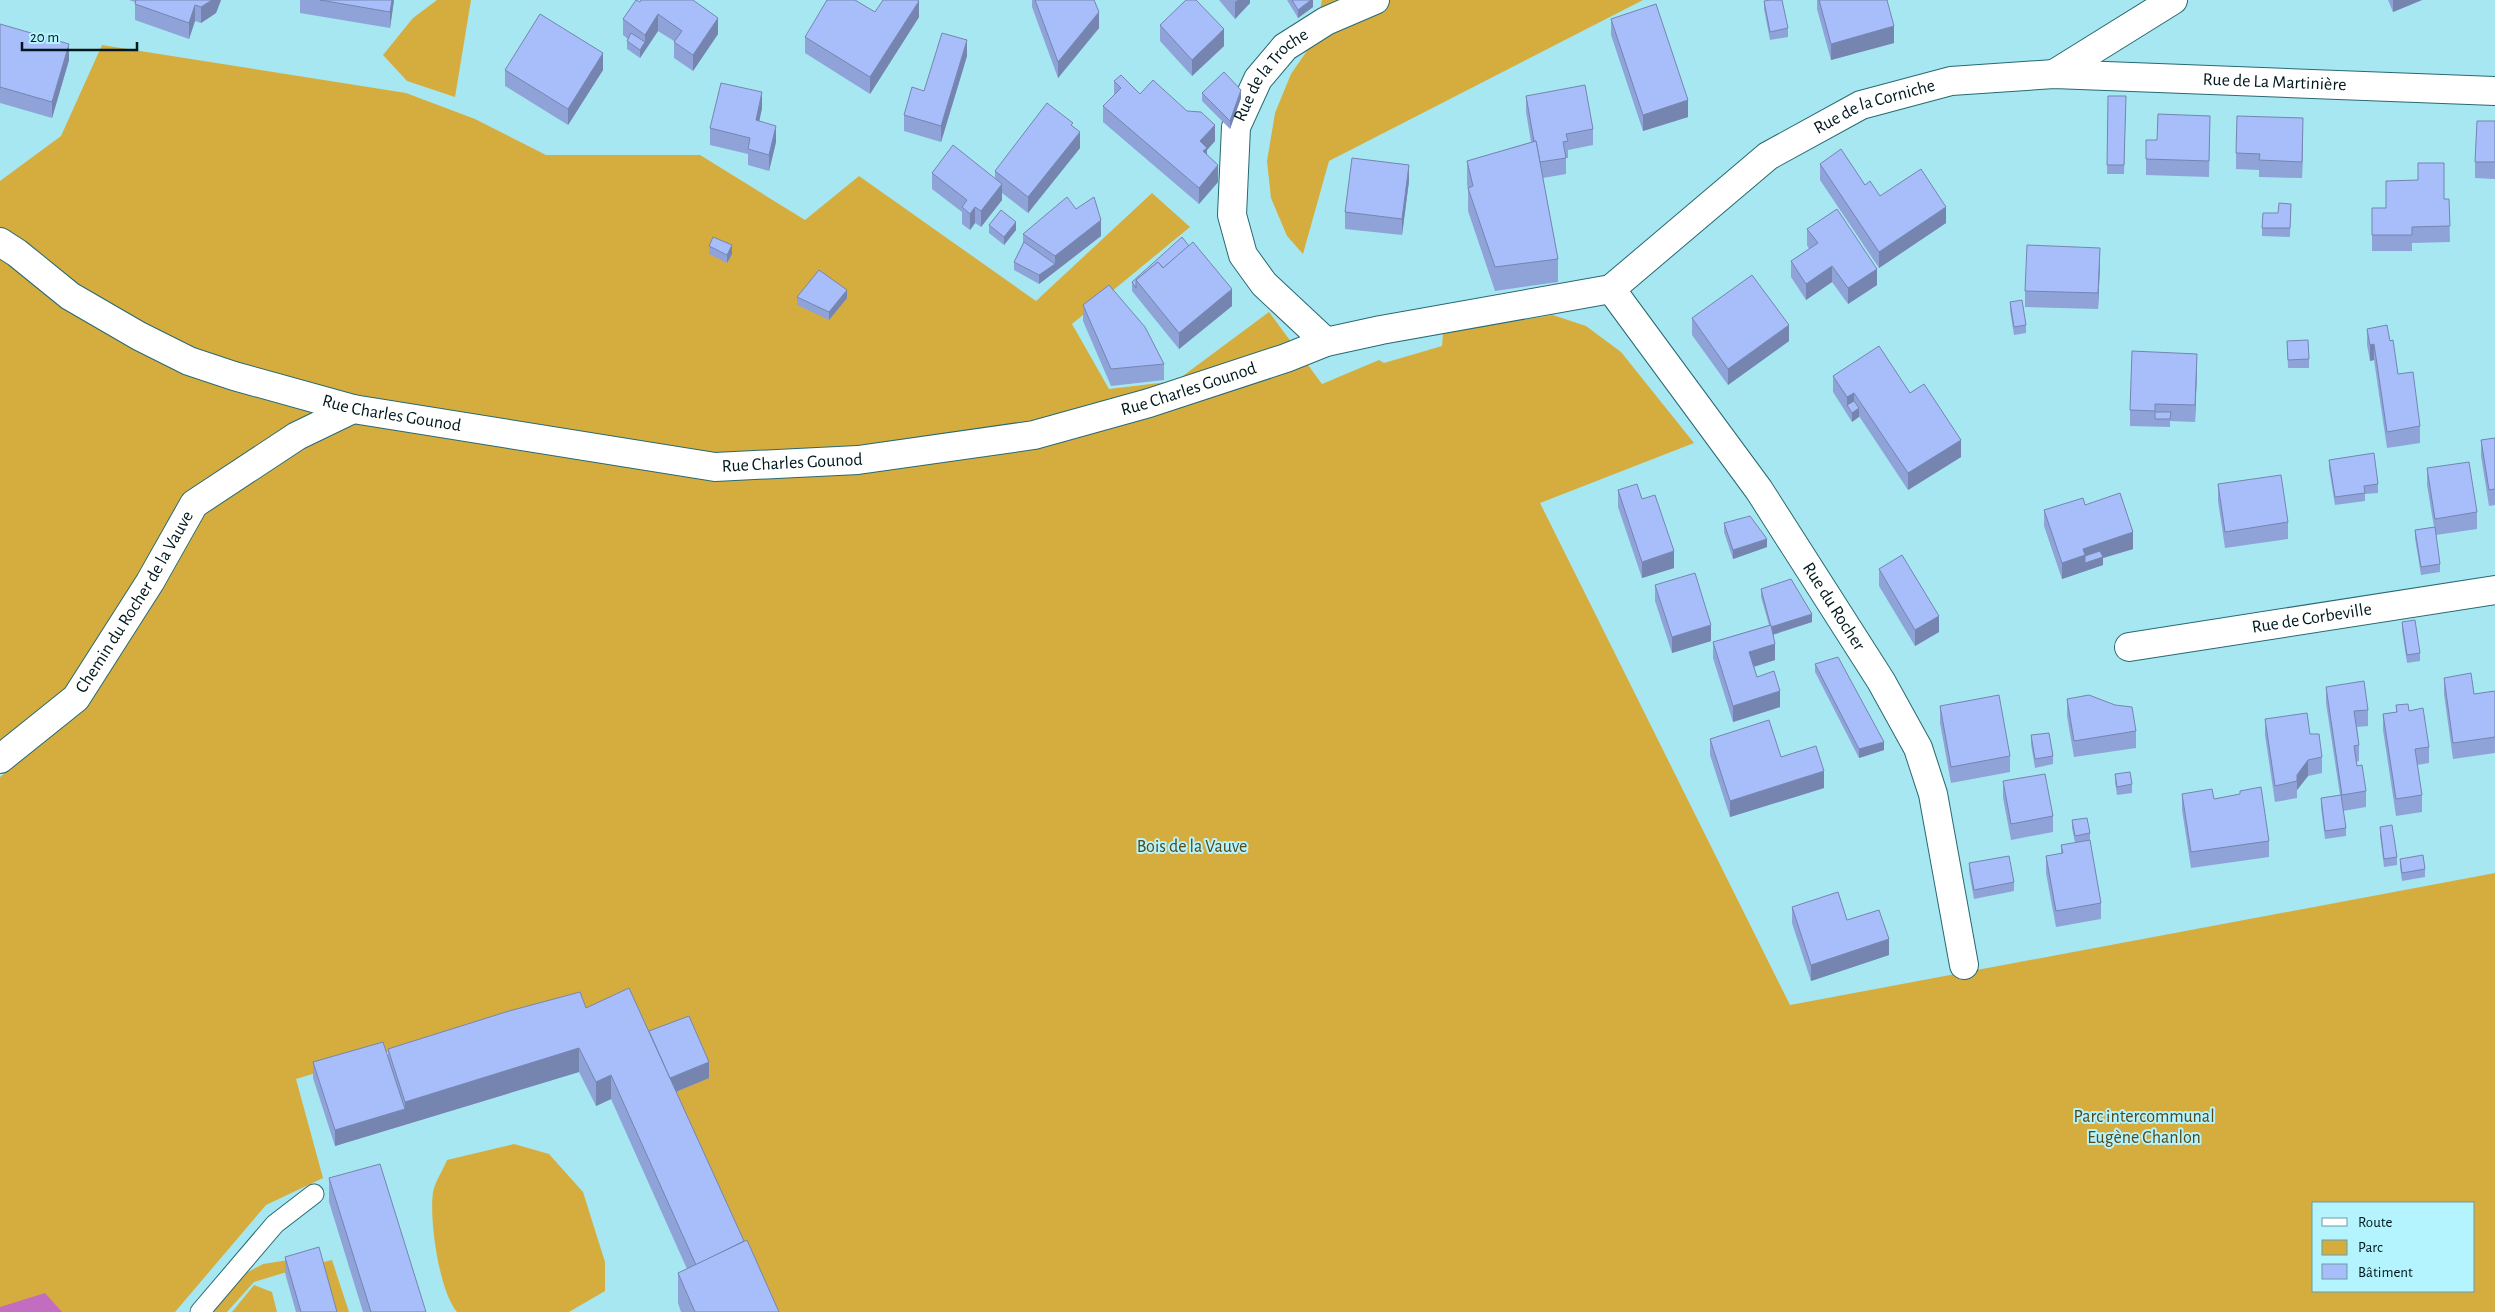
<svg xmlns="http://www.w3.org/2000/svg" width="2495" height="1312" viewBox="0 0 2495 1312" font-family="'Alegreya Sans',sans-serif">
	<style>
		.green { fill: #d5ad3f; fill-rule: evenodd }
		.water { fill: #c36dc0 }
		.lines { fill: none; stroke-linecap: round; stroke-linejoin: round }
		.service-casing { stroke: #286972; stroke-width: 21 }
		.minor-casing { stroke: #286972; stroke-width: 30 }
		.service { stroke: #fff; stroke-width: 19 }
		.minor { stroke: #fff; stroke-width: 28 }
		.wall { fill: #90a3d8 }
		.shaded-wall { fill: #7585b0 }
		.building { fill: #a7befb; stroke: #7585b0 }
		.labels { text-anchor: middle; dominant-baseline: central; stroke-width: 4; stroke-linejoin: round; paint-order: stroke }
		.street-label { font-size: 18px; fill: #00181c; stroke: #b4f4ff }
		.park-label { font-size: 18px; fill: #594612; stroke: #b4f4ff }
	</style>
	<rect width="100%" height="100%" fill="#a7e7f1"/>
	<g class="green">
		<path d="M437,0H471L455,97L407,81L383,55L413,18Z"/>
		<path d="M1322,0H1643L1329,161L1303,254L1287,236L1271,198L1267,161L1275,113L1291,74L1313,42Z"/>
		<path d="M102,45L406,93L475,119L546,155H700L805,220L859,176L1036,301L1152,193L1190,227L1072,324L1109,389L1176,381L1269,312L1322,384L1379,360L1384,363L1442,346L1443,333L1553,315L1586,326L1621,352L1694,443L1540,503L1790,1005L2495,873V1312H766L652,1037L587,1020L572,1007L379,1054L296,1079L323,1178L266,1205L175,1312H0V777L47,737L0,764V181L61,136ZM2314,1203H2474V1291H2314Z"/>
		<path d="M514,1144L549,1154L583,1192L605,1262V1291L569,1312H457C439,1291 429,1219 433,1192C435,1182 443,1170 447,1160Z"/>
		<path d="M308,1257L316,1263L254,1282L227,1312H206L233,1280L263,1264Z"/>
		<path d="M332,1260L349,1312H334L320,1263Z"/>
		<path d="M254,1285L272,1292L277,1312H232Z"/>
	</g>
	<path class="water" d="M45,1293L62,1312H0V1307Z"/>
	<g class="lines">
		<g class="service-casing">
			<path id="service" d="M200,1312L275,1224L314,1194"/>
		</g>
		<g class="minor-casing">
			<g id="minor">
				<path d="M2054,74L2173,0"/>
				<path id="s1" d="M0,242L17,253L70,296L139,336L189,361L234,376L353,409L715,467L858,460L1034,435L1149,403L1286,358L1326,342L1381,330L1611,289"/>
				<path id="s2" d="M1611,289L1768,156L1861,105L1951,81L2054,74L2495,91"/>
				<path id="s3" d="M1611,289L1759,490L1881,681L1918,748L1933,794L1964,965"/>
				<path id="s4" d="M1326,342L1264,284L1243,255L1232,215L1236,127L1258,79L1285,47L1326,21L1375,0"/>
				<path id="s5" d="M2129,647L2495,590"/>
				<path id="s6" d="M0,759L76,698L150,582L194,504L297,436L353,409"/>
			</g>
		</g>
		<use href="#service" class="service"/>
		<use href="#minor" class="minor"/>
	</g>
	<g class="wall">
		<path d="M129,0H221L216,13L201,23L195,21L189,39L135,20V2Z"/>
		<path d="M300,0H394L390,28L300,13Z"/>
		<path d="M1032,0H1094L1099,28L1058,78L1032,7Z"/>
		<path d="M1219,0H1250V3L1235,19Z"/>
		<path d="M1287,0H1313V7L1298,18Z"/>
		<path d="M1817,0H1887L1894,43L1831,60L1817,9Z"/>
		<path d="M2388,0H2422L2393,12Z"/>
		<path d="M1764,1L1788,28V37L1770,40L1764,9Z"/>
		<path d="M640,2L718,34L693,71L674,58V41L658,31L640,58L627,49V41L628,39L623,35V19Z"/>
		<path d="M875,12L919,17L870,94L805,53V37Z"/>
		<path d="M1611,19L1688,117L1643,131L1611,35Z"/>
		<path d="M0,24L69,60L52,118L0,103Z"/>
		<path d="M1160,25L1224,46L1192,76L1160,41Z"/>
		<path d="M967,56L941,142L904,131V115L924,91Z"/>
		<path d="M505,70H603L568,125L505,86Z"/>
		<path d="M1114,81L1140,94L1187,111L1215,141L1207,150V154L1218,182L1199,204L1103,122V106L1114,95Z"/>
		<path d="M1202,93L1241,98L1230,129L1202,101Z"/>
		<path d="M1526,96L1593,129V145L1568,150V158H1566V174L1543,178L1558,259V282L1495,291L1468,211V190L1467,184V161L1531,142L1526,112Z"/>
		<path d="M2108,96H2126L2124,174H2107Z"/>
		<path d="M762,108L759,121L776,142L769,171L748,165V154L710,145V128Z"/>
		<path d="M2495,121V179L2475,178V162Z"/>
		<path d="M1073,126L1080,148L1028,213L1002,193V200L981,227L975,223L970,230L962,224V212L932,189V173L995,178V171Z"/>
		<path d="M2210,132L2209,177L2146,175V159L2157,140Z"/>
		<path d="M2303,134L2302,178L2259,177V170L2236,169V153Z"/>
		<path d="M1820,164L1865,185L1880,196L1946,223L1879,268L1820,180Z"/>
		<path d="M1409,181L1402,235L1345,229V212Z"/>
		<path d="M2449,199L2450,242L2412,243V251H2372V208H2386Z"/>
		<path d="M2291,204L2290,237L2262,236V228L2278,213Z"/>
		<path d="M1076,209L1101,236L1039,284L1014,270V262L1023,243V234Z"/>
		<path d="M989,225L1016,230L1004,245L989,233Z"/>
		<path d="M1807,229L1877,285L1848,304L1832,282L1806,300L1791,277V261L1809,249L1807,245Z"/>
		<path d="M709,246L732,254L727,263L709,254Z"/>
		<path d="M1189,246L1232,306L1179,349L1132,291V282Z"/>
		<path d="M2100,264L2098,309L2025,307V291Z"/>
		<path d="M797,297L847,298L829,320L797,305Z"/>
		<path d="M2010,302L2026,325V333L2014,335L2010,310Z"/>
		<path d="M1083,305L1164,364V380L1111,386L1083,321Z"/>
		<path d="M1692,318L1789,341L1728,385L1692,335Z"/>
		<path d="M2367,329L2390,341L2398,374L2420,426V443L2387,448L2374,360L2370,361L2367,345Z"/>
		<path d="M2287,341L2309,359V368H2288Z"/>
		<path d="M2197,370L2195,422L2170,421V427L2130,426V410Z"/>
		<path d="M1833,376L1910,393L1961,457L1908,490L1859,416L1852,422L1833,392Z"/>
		<path d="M2495,438V505L2489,506L2481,456V440Z"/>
		<path d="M2329,460L2378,484V493L2365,494V501L2335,505L2329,468Z"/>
		<path d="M2427,468L2477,512V529L2436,535L2440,564V572L2421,575L2415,538V530L2434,527L2427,485Z"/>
		<path d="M2218,484L2288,522V539L2225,548L2218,501Z"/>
		<path d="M1618,490L1642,499L1674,568L1642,578L1618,507Z"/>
		<path d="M2085,505L2133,549L2103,558V565L2062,579L2044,526V510Z"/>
		<path d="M1724,523L1767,547L1733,559L1724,532Z"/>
		<path d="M1879,569L1939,632L1915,646L1879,586Z"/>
		<path d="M1655,585L1711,641L1672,653L1655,601Z"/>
		<path d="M1761,589L1812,622L1773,635L1775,660L1754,667L1757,677L1780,707L1733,722L1713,658V642L1769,625L1761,597Z"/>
		<path d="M2402,622L2420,653V661L2407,663L2402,630Z"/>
		<path d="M1815,664L1884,750L1859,758L1815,672Z"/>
		<path d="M2444,678L2474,694L2495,691V753L2453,759L2444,694Z"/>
		<path d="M2326,687L2368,710V726L2357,727L2359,745V761L2356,762L2357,766L2366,791V807L2343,811L2346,828V836L2325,839L2321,807V798L2340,795L2326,703Z"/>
		<path d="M2067,699L2136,731V748L2074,757L2067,716Z"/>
		<path d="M2396,705L2409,711L2429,747V763L2417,765L2422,795V812L2396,816L2383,730V714L2396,712Z"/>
		<path d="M1940,706L2010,756V772L1951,783L1940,723Z"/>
		<path d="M2265,719L2310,734L2322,757V773L2308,776L2297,790V798L2275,802L2265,735Z"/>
		<path d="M2031,735L2053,756V764L2035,768L2031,744Z"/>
		<path d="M1710,739L1781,757L1824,788L1730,817L1710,755Z"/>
		<path d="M2115,774L2132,784V793L2117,795L2115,782Z"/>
		<path d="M2003,781L2053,816V832L2011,840L2003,798Z"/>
		<path d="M2240,791L2269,841V857L2191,868L2182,810V794L2214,799L2240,795Z"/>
		<path d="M2072,820L2090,833V841L2101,903V919L2056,927L2046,873V856L2061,854V845L2075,843L2072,828Z"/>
		<path d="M2380,827L2397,857V865L2384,867L2380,835Z"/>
		<path d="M2400,859L2425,869V877L2402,881L2400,867Z"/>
		<path d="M1969,863L2014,882V891L1974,899L1969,871Z"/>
		<path d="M1792,907L1847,920L1889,955L1811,981L1792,923Z"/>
		<path d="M586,1008L649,1031L709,1078L676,1092L744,1241L779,1312H681L678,1303V1273L687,1269L611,1099L596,1106L579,1072L335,1146L313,1078V1062L388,1057V1049Z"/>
		<path d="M329,1178L426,1312H363L329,1202Z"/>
		<path d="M285,1257L337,1312H296L285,1273Z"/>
	</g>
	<g class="shaded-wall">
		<path d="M212,0H221L216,13L201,23V7Z"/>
		<path d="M392,0H394L390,28V12Z"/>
		<path d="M1238,0H1250V3L1235,19V2Z"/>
		<path d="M1311,0H1313V7L1298,18V10Z"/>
		<path d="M2393,0H2422L2393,12Z"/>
		<path d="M919,1V17L870,94V77Z"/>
		<path d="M195,5V21L189,39V23Z"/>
		<path d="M1099,12V28L1058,78V62Z"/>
		<path d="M658,14V31L640,58V50L645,42V35Z"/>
		<path d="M718,18V34L693,71V55Z"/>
		<path d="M1894,26V43L1831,60V44Z"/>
		<path d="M1224,29V46L1192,76V60Z"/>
		<path d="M967,40V56L941,142V126Z"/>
		<path d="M69,44V60L52,118V102Z"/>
		<path d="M603,53V70L568,125V109Z"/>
		<path d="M1241,90V98L1230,129V121Z"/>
		<path d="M762,92V108L756,137V120Z"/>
		<path d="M1688,100V117L1643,131V115Z"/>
		<path d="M2303,118V134L2302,178V162Z"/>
		<path d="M1215,125V141L1207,150V164L1200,141Z"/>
		<path d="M776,126V142L769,171V155Z"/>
		<path d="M1080,132V148L1028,213V197Z"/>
		<path d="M1218,165V182L1199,204V188Z"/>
		<path d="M1409,165V181L1402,235V219Z"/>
		<path d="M1002,184V200L981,227V211Z"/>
		<path d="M975,207V223L970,230V214Z"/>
		<path d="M1946,207V223L1879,268V252Z"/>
		<path d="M1101,220V236L1039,284V275L1055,264V256Z"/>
		<path d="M1016,222V230L1004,245V237Z"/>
		<path d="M732,245V254L727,263V255Z"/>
		<path d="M2100,248V264L2098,309V293Z"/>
		<path d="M1832,266V282L1806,300V284Z"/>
		<path d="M1877,269V285L1848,304V288Z"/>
		<path d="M1232,289V306L1179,349V333Z"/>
		<path d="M847,290V298L829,320V312Z"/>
		<path d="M1789,325V341L1728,385V369Z"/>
		<path d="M2374,344V360L2370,361V345Z"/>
		<path d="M2197,354V370L2195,422V405Z"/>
		<path d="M1854,393V409L1847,405V413V397Z"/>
		<path d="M1859,408V417L1852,422V413Z"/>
		<path d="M1961,440V457L1908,490V473Z"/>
		<path d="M2133,532V549L2103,558V565L2062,579V563L2083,549Z"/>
		<path d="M1767,539V547L1733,559V550Z"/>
		<path d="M1674,551V568L1642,578V562Z"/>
		<path d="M1812,614V622L1771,635V627Z"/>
		<path d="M1939,616V632L1915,646V630Z"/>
		<path d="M1711,625V641L1672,653V637Z"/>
		<path d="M1775,644V660L1749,668V652Z"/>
		<path d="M1780,691V707L1733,722V706Z"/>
		<path d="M1884,742V750L1859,758V749Z"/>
		<path d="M2308,760V776L2297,790V775Z"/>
		<path d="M1824,771V788L1730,817V801Z"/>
		<path d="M1889,939V955L1811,981V965Z"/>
		<path d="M579,1048V1072L335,1146V1130L405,1109V1102Z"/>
		<path d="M709,1062V1078L668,1095V1079Z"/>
		<path d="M611,1075V1099L596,1106V1082Z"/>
	</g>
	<g class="building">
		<path d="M136,0H212L201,7L195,5L189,23L135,4Z"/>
		<path d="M320,0H392L390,12Z"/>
		<path d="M636,0L640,2L641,0H693L718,18L693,55L674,42L682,31L658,14L645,35L623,19Z"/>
		<path d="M827,0H855L875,12L883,0H917L919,1L870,77L805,37Z"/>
		<path d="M1035,0H1094L1099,12L1058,62Z"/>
		<path d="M1186,0H1196L1224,29L1192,60L1160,25Z"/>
		<path d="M1292,0H1311L1298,10Z"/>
		<path d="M1770,0H1782L1788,28L1770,32L1764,1Z"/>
		<path d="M1819,0H1887L1894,26L1831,44Z"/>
		<path d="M1656,4L1688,100L1643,115L1611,19Z"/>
		<path d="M540,14L603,53L568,109L505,70Z"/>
		<path d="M0,24L69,44L52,102L0,87Z"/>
		<path d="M631,33L645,42L640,50L627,41Z"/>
		<path d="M942,33L967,40L941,126L904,115L912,87L924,91Z"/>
		<path d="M1224,72L1241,90L1230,121L1202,93Z"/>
		<path d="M1121,75L1140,94L1153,80L1187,111L1201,112L1215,125L1200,141L1207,148L1203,151L1218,165L1199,188L1103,106L1121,88L1114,81Z"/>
		<path d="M721,83L762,92L756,120L776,126L769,155L748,149L750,138L710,128Z"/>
		<path d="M1585,85L1593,129L1566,134L1568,141L1563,142L1566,158L1540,162L1536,141H1534L1526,96Z"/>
		<path d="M2108,96H2126L2124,165H2107Z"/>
		<path d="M1047,103L1073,123L1071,125L1080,132L1028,197L995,171Z"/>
		<path d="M2158,114L2210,116L2209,161L2146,159V140H2157Z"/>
		<path d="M2237,116L2303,118L2302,162L2259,160L2260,154L2236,153Z"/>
		<path d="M2477,121H2495V162H2475Z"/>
		<path d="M1536,141L1558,259L1495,267L1468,188L1473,186L1467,161Z"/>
		<path d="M953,145L1002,184L981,211L975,207L970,214L962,207L967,200L932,173Z"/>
		<path d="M1841,149L1865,185L1870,181L1880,196L1921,169L1946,207L1879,252L1820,164Z"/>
		<path d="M1352,158L1409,165L1402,219L1345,212Z"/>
		<path d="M2418,163H2444V199H2449L2450,226L2412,227V235H2372V208H2386V181L2418,180Z"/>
		<path d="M1067,197L1076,209L1094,197L1101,220L1055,256L1023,234Z"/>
		<path d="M2279,203L2291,204L2290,228H2262L2263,213H2278Z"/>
		<path d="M1837,209L1877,269L1848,288L1832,266L1806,284L1791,261L1818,243L1807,229Z"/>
		<path d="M1001,210L1016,222L1004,237L989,225Z"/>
		<path d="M713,237L732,245L727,255L709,246Z"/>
		<path d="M1182,237L1189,246L1163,268L1158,262L1136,280V288L1132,282Z"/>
		<path d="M1024,242L1055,264L1039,275L1014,262Z"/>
		<path d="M1193,242L1232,289L1179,333L1136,280L1158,262L1163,268Z"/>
		<path d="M2027,245L2100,248L2098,293L2025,291Z"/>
		<path d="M819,270L847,290L829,312L797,297Z"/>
		<path d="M1752,275L1789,325L1728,369L1692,318Z"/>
		<path d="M1109,285L1145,327L1164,364L1111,369L1083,305Z"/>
		<path d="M2022,300L2026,325L2014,327L2010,302Z"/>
		<path d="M2387,325L2390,341L2393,340L2398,374L2413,372L2420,426L2387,432L2374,344L2370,345L2367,329Z"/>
		<path d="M2308,340L2309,359L2288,360L2287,341Z"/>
		<path d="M1879,346L1910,393L1924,384L1961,440L1908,473L1854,393L1847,397L1833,376Z"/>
		<path d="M2132,351L2197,354L2195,405L2155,404V411L2130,410Z"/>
		<path d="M1854,401L1859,408L1852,413L1847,405Z"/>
		<path d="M2155,412H2171L2170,419H2155Z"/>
		<path d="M2495,438V489L2489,490L2481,440Z"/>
		<path d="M2374,453L2378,484L2364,486L2365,493L2335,497L2329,460Z"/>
		<path d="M2469,462L2477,512L2435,519L2427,468Z"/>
		<path d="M2281,475L2288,522L2225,532L2218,484Z"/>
		<path d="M1637,484L1642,499L1655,495L1674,551L1642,562L1618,490Z"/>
		<path d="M2120,493L2133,532L2083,549L2085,555L2062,563L2044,510L2083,498L2085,505Z"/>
		<path d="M1750,516L1767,539L1733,550L1724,523Z"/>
		<path d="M2435,527L2440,564L2421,567L2415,530Z"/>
		<path d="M2100,551L2103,557L2085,563V556Z"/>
		<path d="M1902,555L1939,616L1915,630L1879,569Z"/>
		<path d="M1695,573L1711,625L1672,637L1655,585Z"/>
		<path d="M1791,579L1812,614L1771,627L1761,589Z"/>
		<path d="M2415,620L2420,653L2407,655L2402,622Z"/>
		<path d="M1771,625L1775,644L1749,652L1757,677L1774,671L1780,691L1733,706L1713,642Z"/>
		<path d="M1838,657L1884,742L1859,749L1815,664Z"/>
		<path d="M2471,673L2474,694L2495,691V737L2453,743L2444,678Z"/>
		<path d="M2364,681L2368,710L2354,711L2359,745L2354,746L2357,766L2362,765L2366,791L2342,795L2326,687Z"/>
		<path d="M1999,695L2010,756L1951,767L1940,706Z"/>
		<path d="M2089,695L2115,705L2132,707L2136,731L2074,741L2067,699Z"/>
		<path d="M2408,704L2409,711L2423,708L2429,747L2415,749L2422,795L2396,799L2383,714L2397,712L2396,705Z"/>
		<path d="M2307,713L2310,734H2319L2322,757L2308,760L2297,775V781L2275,786L2265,719Z"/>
		<path d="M1769,720L1781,757L1816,746L1824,771L1730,801L1710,739Z"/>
		<path d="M2049,733L2053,756L2035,759L2031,735Z"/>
		<path d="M2130,772L2132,784L2117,787L2115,774Z"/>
		<path d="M2045,774L2053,816L2011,824L2003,781Z"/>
		<path d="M2261,787L2269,841L2191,852L2182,794L2212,789L2214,799L2240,794V791Z"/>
		<path d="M2341,795L2346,828L2325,831L2321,798Z"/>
		<path d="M2087,818L2090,833L2075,836L2072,820Z"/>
		<path d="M2392,825L2397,857L2384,859L2380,827Z"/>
		<path d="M2090,840L2101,903L2056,911L2046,856L2063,853L2061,845Z"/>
		<path d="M2423,855L2425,869L2402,873L2400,859Z"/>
		<path d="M2009,856L2014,882L1974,890L1969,863Z"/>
		<path d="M1838,892L1847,920L1879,910L1889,939L1811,965L1792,907Z"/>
		<path d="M629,988L744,1241L696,1265L611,1075L596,1082L579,1048L405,1102L388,1049L509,1011L580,992L586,1008Z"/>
		<path d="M689,1016L709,1062L670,1078L649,1031Z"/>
		<path d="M383,1042L405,1109L335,1130L313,1062Z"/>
		<path d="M380,1164L426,1312H371L329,1178Z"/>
		<path d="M747,1240L779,1312H695L678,1273Z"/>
		<path d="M319,1247L337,1312H301L285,1257Z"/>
	</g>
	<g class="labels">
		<g class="street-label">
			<text stroke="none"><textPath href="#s4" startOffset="314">Rue de la Troche</textPath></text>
			<text stroke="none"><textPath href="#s2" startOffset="729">Rue de La Martinière</textPath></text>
			<text stroke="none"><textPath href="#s2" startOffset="324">Rue de la Corniche</textPath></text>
			<text stroke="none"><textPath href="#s1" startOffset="1244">Rue Charles Gounod</textPath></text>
			<text stroke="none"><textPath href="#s1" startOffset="434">Rue Charles Gounod</textPath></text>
			<text stroke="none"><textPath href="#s1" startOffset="839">Rue Charles Gounod</textPath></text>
			<text stroke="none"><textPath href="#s6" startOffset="210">Chemin du Rocher de la Vauve</textPath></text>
			<text stroke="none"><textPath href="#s3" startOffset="388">Rue du Rocher</textPath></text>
			<text stroke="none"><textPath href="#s5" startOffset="185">Rue de Corbeville</textPath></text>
		</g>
		<g class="park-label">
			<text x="1192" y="847">Bois de la Vauve</text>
			<text x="2144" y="1117">Parc intercommunal<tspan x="2144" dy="21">Eugène Chanlon</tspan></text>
		</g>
	</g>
	<rect x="2312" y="1202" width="162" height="90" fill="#b4f4ff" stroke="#6c9ca4"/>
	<rect x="2322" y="1218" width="25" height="8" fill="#ffffff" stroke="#6c9ca4"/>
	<text x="2358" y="1227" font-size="15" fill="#00181c">Route</text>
	<rect x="2322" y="1240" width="25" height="15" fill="#d5ad3f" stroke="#6c9ca4"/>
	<text x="2358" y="1252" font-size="15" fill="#00181c">Parc</text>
	<rect x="2322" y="1264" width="25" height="15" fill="#a7befb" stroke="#6c9ca4"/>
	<text x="2358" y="1277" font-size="15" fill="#00181c">Bâtiment</text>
	<path d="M22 42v8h115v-8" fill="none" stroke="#00181c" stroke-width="2.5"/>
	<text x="30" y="42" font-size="15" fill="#00181c" stroke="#b4f4ff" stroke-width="4" paint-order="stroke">20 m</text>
</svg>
